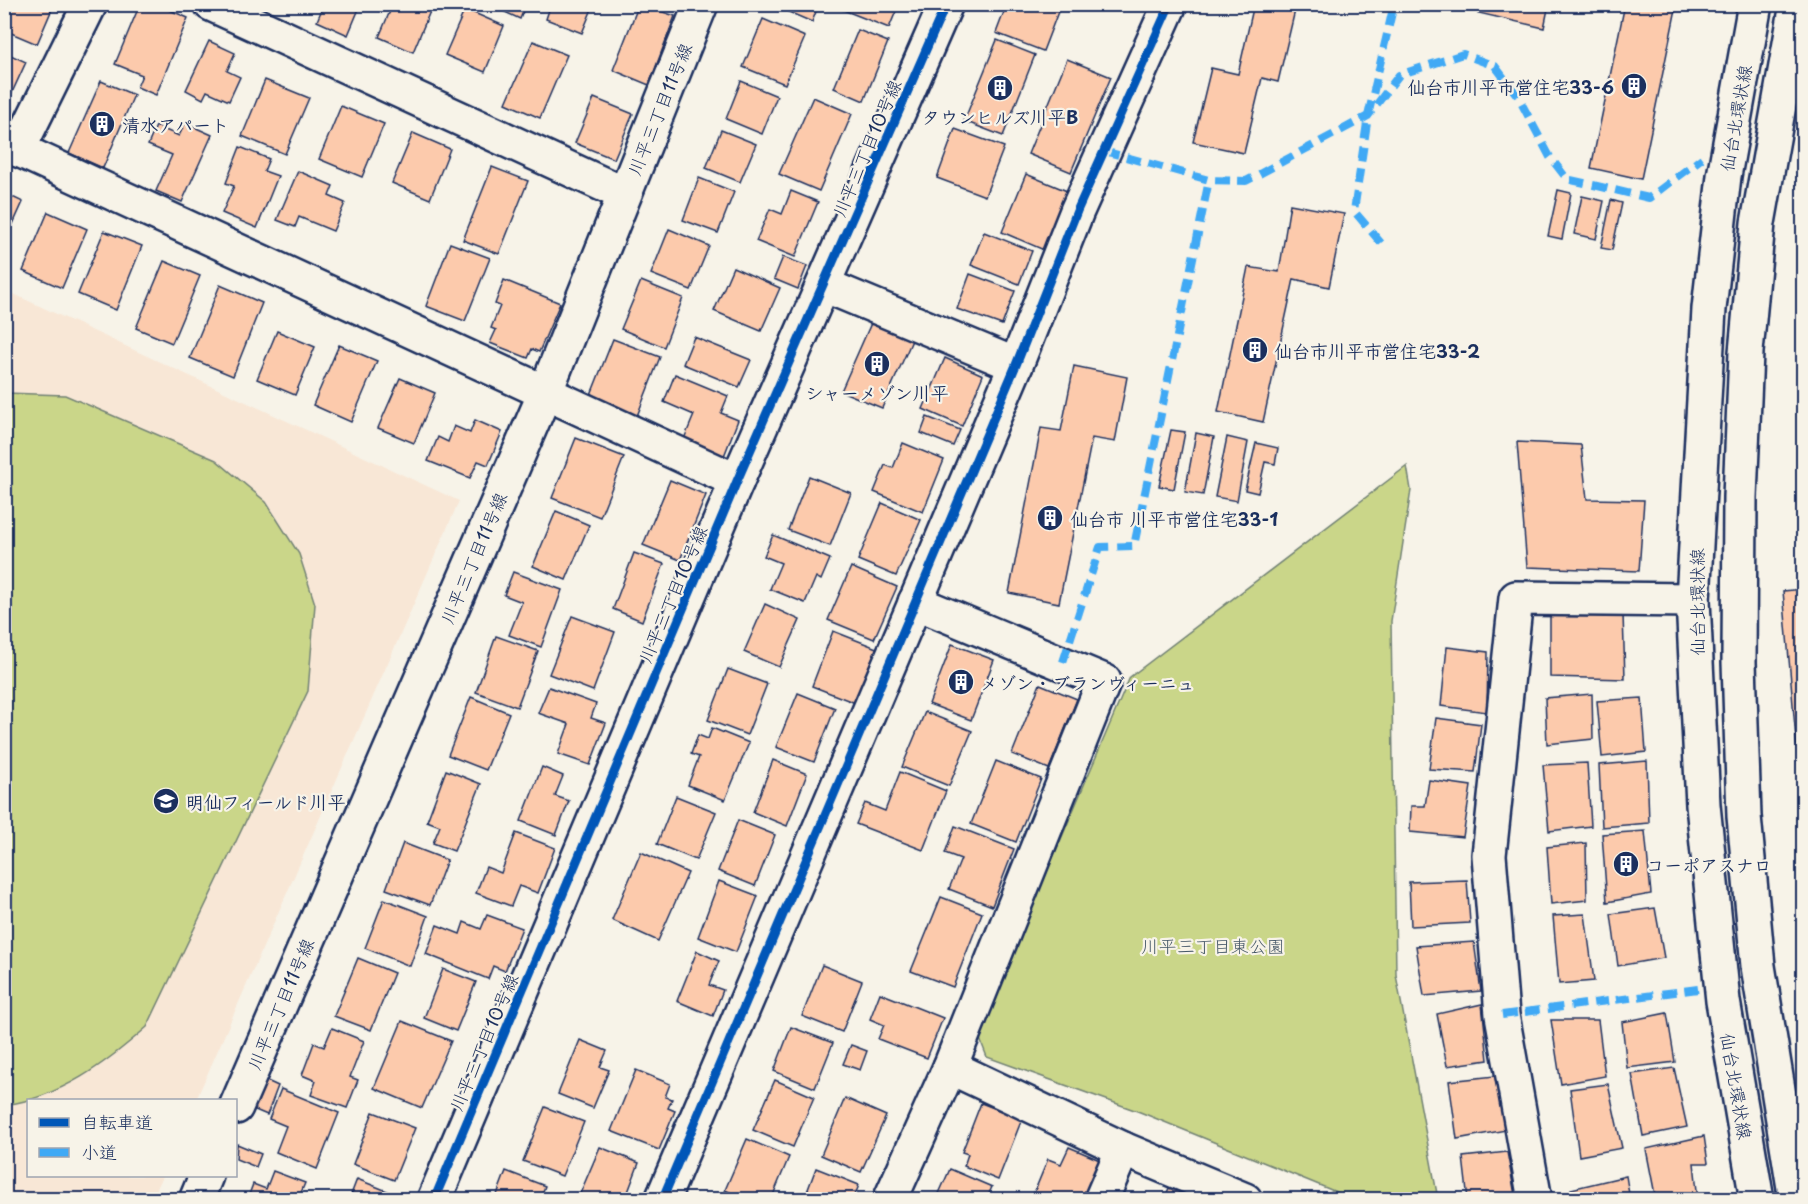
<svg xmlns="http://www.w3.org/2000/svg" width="1808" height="1204" viewBox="0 0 1808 1204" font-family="'Playpen Sans','Klee One',sans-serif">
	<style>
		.built { fill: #f8e7d6 }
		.green { fill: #cad689; stroke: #728274; stroke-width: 1.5 }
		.building { fill: #fccaac; stroke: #1b2f5e; stroke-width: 1.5 }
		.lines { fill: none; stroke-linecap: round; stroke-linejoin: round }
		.minor-casing { stroke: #1b2f5e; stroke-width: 38 }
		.major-casing { stroke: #1b2f5e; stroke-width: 38 }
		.minor { stroke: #f7f3e8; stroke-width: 33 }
		.major { stroke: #f7f3e8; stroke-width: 33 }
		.quiet { stroke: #3fa9f5; stroke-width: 8; stroke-dasharray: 15 8; stroke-linecap: butt }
		.cycleway-casing { stroke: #f7f3e8; stroke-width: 13 }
		.cycleway { stroke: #0057b8; stroke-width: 9 }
		.labels { text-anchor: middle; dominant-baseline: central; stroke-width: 4.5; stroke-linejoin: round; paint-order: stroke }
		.poi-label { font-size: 18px; font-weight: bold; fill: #1b2f5e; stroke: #f7f3e8; text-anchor: start }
		.street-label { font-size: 18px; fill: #1b2f5e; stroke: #f7f3e8 }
		.park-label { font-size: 18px; fill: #475969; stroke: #f7f3e8 }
	</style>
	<rect width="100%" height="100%" fill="#f7f3e8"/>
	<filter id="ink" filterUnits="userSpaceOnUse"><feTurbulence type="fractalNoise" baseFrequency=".0167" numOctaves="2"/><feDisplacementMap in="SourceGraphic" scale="12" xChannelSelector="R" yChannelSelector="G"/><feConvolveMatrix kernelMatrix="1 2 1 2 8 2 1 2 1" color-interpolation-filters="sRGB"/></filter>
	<g filter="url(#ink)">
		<path class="built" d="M5,290L459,501L196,1100H28V1176H163L152,1199L5,1200Z"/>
		<g class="green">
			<path d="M5,393L65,395L216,460L266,502L299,554L315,604L308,691L147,1027C105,1064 61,1097 5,1105Z"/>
			<path d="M1407,466L1411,490L1391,621L1396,975L1438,1199H1345L1346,1196L1140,1112L987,1057L978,1034L1130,677Z"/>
		</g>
		<g class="building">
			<path d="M4,4H42L52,9L37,44L4,30Z"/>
			<path d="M140,4H156L188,18L156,95L137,87L142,75L115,64Z"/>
			<path d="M324,4H361L348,35L317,21Z"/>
			<path d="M393,4H433L413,52L379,37Z"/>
			<path d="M488,4H526L520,19Z"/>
			<path d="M551,4H594L582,33L546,19Z"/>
			<path d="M639,4L675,16L649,85L613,70Z"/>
			<path d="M770,4H819L812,22Z"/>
			<path d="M843,4H899L889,28L841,9Z"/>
			<path d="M1007,4H1061L1043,51L996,33Z"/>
			<path d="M1254,4L1296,6L1278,82L1262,78L1244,153L1193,142L1211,68L1238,74Z"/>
			<path d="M1467,4H1549L1544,28L1466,10Z"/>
			<path d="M1625,4H1677L1641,179L1591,168Z"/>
			<path d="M465,9L504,26L485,72L445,55Z"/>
			<path d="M763,19L805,37L785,84L743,67Z"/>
			<path d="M858,30L888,42L864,101L834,88Z"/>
			<path d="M997,40L1035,55L1003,136L964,121Z"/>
			<path d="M209,41L235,53L227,71L240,77L229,101L207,91L203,99L186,90Z"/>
			<path d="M533,41L567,55L540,118L506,103Z"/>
			<path d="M4,52L26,62L4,110Z"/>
			<path d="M1067,59L1111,77L1071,172L1028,154Z"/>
			<path d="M265,80L309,98L285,154L242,136Z"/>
			<path d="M101,81L134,95L103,168L69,153Z"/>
			<path d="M741,81L777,96L762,134L726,119Z"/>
			<path d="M813,97L852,114L819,191L779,174Z"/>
			<path d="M594,98L633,114L614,159L575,143Z"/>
			<path d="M341,106L384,124L362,177L319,159Z"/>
			<path d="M185,123L212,135L182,202L156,191L172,155L148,145L156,126L179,136Z"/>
			<path d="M955,129L1004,147L985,196L937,178Z"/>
			<path d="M721,130L756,144L740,182L706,168Z"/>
			<path d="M413,133L450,149L430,199L392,183Z"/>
			<path d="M240,147L269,159L264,171L278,176L257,228L222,213L234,186L226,183Z"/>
			<path d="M492,167L528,181L499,254L463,240Z"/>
			<path d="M298,171L333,186L329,196L345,203L333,231L299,217L295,227L277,220Z"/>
			<path d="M1026,174L1067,191L1044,250L1002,232Z"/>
			<path d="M699,178L734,192L718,233L683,220Z"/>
			<path d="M1558,190L1571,193L1562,239L1548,236Z"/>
			<path d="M791,191L818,202L795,257L756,241L770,209L782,214Z"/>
			<path d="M4,193L23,202L4,244Z"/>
			<path d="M1582,196L1604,201L1596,239L1574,234Z"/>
			<path d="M1611,200L1622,203L1612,250L1601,248Z"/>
			<path d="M1290,204L1344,214L1329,287L1294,279L1263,422L1218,412L1248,267L1279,272Z"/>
			<path d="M48,212L87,229L62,288L23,271Z"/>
			<path d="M669,229L709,246L691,290L651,274Z"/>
			<path d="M104,231L142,246L116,310L78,294Z"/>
			<path d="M984,232L1032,251L1019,284L971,265Z"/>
			<path d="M450,243L490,258L465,321L426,306Z"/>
			<path d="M783,257L807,266L798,289L774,279Z"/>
			<path d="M164,261L200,276L172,343L136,328Z"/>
			<path d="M733,267L780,288L761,331L714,311Z"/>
			<path d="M970,274L1015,291L1002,325L957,309Z"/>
			<path d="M504,280L560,303L539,352L532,349L528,358L490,343L496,330L491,328L500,306L495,304Z"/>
			<path d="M641,281L683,298L664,347L621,329Z"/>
			<path d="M220,285L262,303L233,376L190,358Z"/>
			<path d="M872,321L913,338L882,408L841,391Z"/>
			<path d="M277,331L315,347L295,395L257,379Z"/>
			<path d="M694,337L751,360L739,387L683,364Z"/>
			<path d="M613,339L660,357L637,416L590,397Z"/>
			<path d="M339,345L377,361L351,422L313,405Z"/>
			<path d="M945,358L983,375L962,426L923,409Z"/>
			<path d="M1074,366L1127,377L1115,442L1092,438L1059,603L1009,593L1041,428L1061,431Z"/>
			<path d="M675,374L728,396L721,413L738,420L724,456L684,439L694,415L664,402Z"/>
			<path d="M400,378L435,393L414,443L378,428Z"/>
			<path d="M927,417L960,430L953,446L921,433Z"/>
			<path d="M475,420L502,432L488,465L478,461L470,478L428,461L438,437L448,442L454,426L470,433Z"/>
			<path d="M1171,430L1185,432L1174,489L1159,486Z"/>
			<path d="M1196,433L1214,437L1203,495L1185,492Z"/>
			<path d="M1227,437L1248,442L1237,501L1215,497Z"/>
			<path d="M576,438L624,457L600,517L552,498Z"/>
			<path d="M1517,442L1581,445L1587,499L1644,500L1639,571L1527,567Z"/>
			<path d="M903,443L944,460L923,512L874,492L885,465L893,468Z"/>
			<path d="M1256,443L1278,448L1275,464L1265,462L1258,493L1245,490Z"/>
			<path d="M809,476L851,493L830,546L788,530Z"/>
			<path d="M670,480L706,495L680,560L643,545Z"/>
			<path d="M882,503L921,520L896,576L858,560Z"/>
			<path d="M556,511L589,525L566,580L533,566Z"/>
			<path d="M773,535L830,559L821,580L816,577L805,603L770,589L781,563L764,556Z"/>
			<path d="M634,553L664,564L642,621L613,609Z"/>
			<path d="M851,567L897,587L874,639L828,620Z"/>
			<path d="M513,572L562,590L541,647L509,635L522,602L504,595Z"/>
			<path d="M1804,589V806L1802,807L1783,591Z"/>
			<path d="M765,604L800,620L779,667L744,652Z"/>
			<path d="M1550,613L1623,614L1625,679L1550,677Z"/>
			<path d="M572,616L615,632L593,691L549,674Z"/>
			<path d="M833,631L879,649L858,704L812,686Z"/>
			<path d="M496,636L538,651L517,707L476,692Z"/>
			<path d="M952,644L994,660L971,720L929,704Z"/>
			<path d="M1447,647L1488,652L1487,712L1441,706Z"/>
			<path d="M728,669L767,684L747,735L708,720Z"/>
			<path d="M1040,684L1077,699L1049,769L1012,754Z"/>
			<path d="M549,687L596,704L591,718L606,723L590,765L558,754L569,724L538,713Z"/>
			<path d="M798,693L835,708L814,762L776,747Z"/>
			<path d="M1592,694L1593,739L1547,744L1545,698Z"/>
			<path d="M471,697L509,713L486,770L448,755Z"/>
			<path d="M1642,698L1646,752L1602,757L1597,701Z"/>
			<path d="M925,712L972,731L949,786L902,767Z"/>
			<path d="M1436,718L1481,724L1475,772L1429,769Z"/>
			<path d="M712,728L749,743L725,800L688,785L699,757L691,754L698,735L708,739Z"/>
			<path d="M773,760L807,774L787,826L753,812Z"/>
			<path d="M996,761L1041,779L1016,842L971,824Z"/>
			<path d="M1647,761L1649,823L1602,827L1599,765Z"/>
			<path d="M1587,763L1591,826L1549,831L1543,765Z"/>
			<path d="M542,767L563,776L555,796L569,801L556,835L521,821Z"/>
			<path d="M446,770L481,784L454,851L433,843L440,826L427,821Z"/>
			<path d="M900,772L946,791L923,850L856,824L865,803L885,811Z"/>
			<path d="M1429,780L1471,786L1463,837L1410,832L1411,806H1425Z"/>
			<path d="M676,796L716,812L696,860L657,844Z"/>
			<path d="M738,820L775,835L755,886L718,871Z"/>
			<path d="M955,826L1014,849L992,906L949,889L961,859L945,853Z"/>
			<path d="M1645,831L1651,894L1607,902L1602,834Z"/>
			<path d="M516,833L555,848L538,893L519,886L511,906L476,893L486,867L501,873Z"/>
			<path d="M403,843L447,860L430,905L386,889Z"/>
			<path d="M1586,843L1587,900L1551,904L1547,847Z"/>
			<path d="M641,852L688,873L658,941L612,920Z"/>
			<path d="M1467,880L1470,923L1411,926L1409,882Z"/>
			<path d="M719,881L758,896L736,952L698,937Z"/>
			<path d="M941,897L982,913L953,987L911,971Z"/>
			<path d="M384,899L428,916L410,966L365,948Z"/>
			<path d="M1655,908L1664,958L1618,966L1611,914Z"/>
			<path d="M1585,914L1594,981L1559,984L1553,916Z"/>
			<path d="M487,915L522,928L505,971L493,966L488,979L426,954L437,925L460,934L464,922L481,929Z"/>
			<path d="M1474,942L1481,991L1424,996L1416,946Z"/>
			<path d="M697,951L719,961L709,985L723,990L713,1016L677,1001Z"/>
			<path d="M358,958L394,973L371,1030L334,1016Z"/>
			<path d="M822,965L862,981L842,1032L802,1016Z"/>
			<path d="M443,969L476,982L456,1031L424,1018Z"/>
			<path d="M880,993L943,1018L927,1058L878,1039L884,1025L870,1019Z"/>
			<path d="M1482,1004L1488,1060L1447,1066L1437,1014Z"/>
			<path d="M1667,1013L1675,1062L1627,1068L1622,1022Z"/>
			<path d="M1551,1020H1598L1605,1076L1561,1084Z"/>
			<path d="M402,1021L451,1041L422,1108L374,1088Z"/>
			<path d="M791,1027L833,1043L815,1088L774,1071Z"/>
			<path d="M332,1028L364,1041L350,1077L358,1080L347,1108L311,1095L316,1081L302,1075L314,1043L324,1047Z"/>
			<path d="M580,1040L607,1051L600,1067L609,1070L593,1108L558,1094Z"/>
			<path d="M851,1045L867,1051L860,1070L843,1064Z"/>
			<path d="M1674,1068L1687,1127L1643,1136L1632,1074Z"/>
			<path d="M636,1070L670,1084L665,1097L672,1099L668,1108L675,1111L659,1150L611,1131Z"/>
			<path d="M1495,1076L1506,1130L1457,1139L1449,1081Z"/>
			<path d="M265,1080L278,1086L267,1115L253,1109Z"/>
			<path d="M775,1080L814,1097L793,1147L753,1130Z"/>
			<path d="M1608,1084L1622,1148L1579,1156L1570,1089Z"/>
			<path d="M281,1089L339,1113L317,1169L276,1152L286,1126L269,1119Z"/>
			<path d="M845,1098L886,1116L861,1172L821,1155Z"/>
			<path d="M981,1103L1022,1119L998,1180L964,1166L968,1154L962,1152Z"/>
			<path d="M545,1107L584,1122L562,1176L523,1161Z"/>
			<path d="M373,1112L415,1128L394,1180L353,1164Z"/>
			<path d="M1704,1136L1708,1163H1694L1698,1200H1656L1646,1149Z"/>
			<path d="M747,1139L789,1157L771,1200H747L725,1190Z"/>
			<path d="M237,1144L261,1154L256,1167L236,1159Z"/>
			<path d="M600,1147L639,1163L625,1200H588L579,1196Z"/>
			<path d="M1069,1147L1102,1161L1085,1200H1031L1048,1159L1061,1164Z"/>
			<path d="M1507,1152L1516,1200H1468L1463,1157Z"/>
			<path d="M816,1168L859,1185L853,1200H804Z"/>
			<path d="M950,1169L992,1187L986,1200L937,1198Z"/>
			<path d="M273,1171L305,1183L298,1200H247L253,1184L266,1189Z"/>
			<path d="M506,1171L545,1186L540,1200H495Z"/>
			<path d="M1626,1176L1630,1200H1573L1571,1189Z"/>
			<path d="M357,1179L397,1195L395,1200H349Z"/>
			<path d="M1169,1188L1200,1200H1164Z"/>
		</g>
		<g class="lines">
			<g class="minor-casing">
				<g id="minor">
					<path d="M211,4L624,194"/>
					<path d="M4,143L737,481"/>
					<path d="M18,150L90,4"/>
					<path d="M824,285L1016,365"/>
					<path d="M915,602L1104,681L950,1067"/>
					<path d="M236,1107L545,393L701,4"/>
					<path d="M196,1200L206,1176"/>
					<path d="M434,1200L737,481L946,4"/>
					<path d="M662,1200L1016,365L1077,211L1170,4"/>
					<path d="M890,1200L950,1067L1123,1149L1245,1200"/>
					<path d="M1101,1200L1123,1149"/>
					<path d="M1535,1200L1502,1015L1489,855L1516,598L1693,600"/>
				</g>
			</g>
			<g class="major-casing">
				<g id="major">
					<path d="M1755,4L1724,176L1709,309L1693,600L1703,805L1723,1001L1757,1200"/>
					<path d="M1796,1200L1758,966L1744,816L1739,662L1740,497L1746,352L1758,223L1797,4"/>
				</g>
			</g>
			<use href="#minor" class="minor"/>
			<use href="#major" class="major"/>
			<g class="quiet">
				<path d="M1104,151L1209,180L1246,181L1368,116L1399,75L1463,54L1495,66L1517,95L1550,157L1567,179L1649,198L1702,158"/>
				<path d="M1381,243L1354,211L1368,116L1394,4"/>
				<path d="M1063,662L1100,547L1134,546L1209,180"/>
				<path d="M1502,1015L1698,989"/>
			</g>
			<g class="cycleway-casing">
				<g id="cycleway">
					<path d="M434,1200L737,481L946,4"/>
					<path d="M662,1200L1016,365L1077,211L1170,4"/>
				</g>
			</g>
			<use href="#cycleway" class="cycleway"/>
		</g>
	</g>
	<defs>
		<g id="building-disc" transform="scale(1.35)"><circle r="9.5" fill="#1b2f5e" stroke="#f7f3e8"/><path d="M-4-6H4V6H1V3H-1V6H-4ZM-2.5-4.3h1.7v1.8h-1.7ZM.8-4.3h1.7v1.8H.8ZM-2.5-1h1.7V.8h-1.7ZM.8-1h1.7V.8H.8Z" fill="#fff"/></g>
		<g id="school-disc" transform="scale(1.35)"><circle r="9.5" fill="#1b2f5e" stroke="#f7f3e8"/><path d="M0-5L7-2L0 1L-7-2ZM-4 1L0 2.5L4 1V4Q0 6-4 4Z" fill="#fff"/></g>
	</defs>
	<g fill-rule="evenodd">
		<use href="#building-disc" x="1634" y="86"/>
		<use href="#building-disc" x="1000" y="88"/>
		<use href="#building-disc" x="102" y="124"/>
		<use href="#building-disc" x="1255" y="350"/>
		<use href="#building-disc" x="877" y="364"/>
		<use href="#building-disc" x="1050" y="518"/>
		<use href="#building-disc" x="961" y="682"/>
		<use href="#school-disc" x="166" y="801"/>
		<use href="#building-disc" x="1626" y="864"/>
	</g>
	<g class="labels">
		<g class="poi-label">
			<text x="1614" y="86" text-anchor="end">仙台市川平市営住宅33-6</text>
			<text x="1000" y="116" text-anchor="middle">タウンヒルズ川平B</text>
			<text x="122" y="124">清水アパート</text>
			<text x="1274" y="350">仙台市川平市営住宅33-2</text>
			<text x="877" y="392" text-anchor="middle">シャーメゾン川平</text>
			<text x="1070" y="518">仙台市 川平市営住宅33-1</text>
			<text x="980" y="682">メゾン・ブランヴィーニュ</text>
			<text x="186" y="801">明仙フィールド川平</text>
			<text x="1646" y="864">コーポアスナロ</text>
		</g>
		<g class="street-label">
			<text transform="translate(659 109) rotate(-68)">川平三丁目11号線</text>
			<text transform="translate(1735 118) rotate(-80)">仙台北環状線</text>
			<text transform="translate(866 148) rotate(-67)">川平三丁目10号線</text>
			<text transform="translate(473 558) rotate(-67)">川平三丁目11号線</text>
			<text transform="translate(672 594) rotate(-67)">川平三丁目10号線</text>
			<text transform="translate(1696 602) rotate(-90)">仙台北環状線</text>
			<text transform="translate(280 1004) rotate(-67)">川平三丁目11号線</text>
			<text transform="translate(483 1042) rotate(-67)">川平三丁目10号線</text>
			<text transform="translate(1737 1086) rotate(80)">仙台北環状線</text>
		</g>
		<g class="park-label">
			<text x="1213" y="945">川平三丁目東公園</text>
		</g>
	</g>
	<rect width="1808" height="1204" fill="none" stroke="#f7f3e8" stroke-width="24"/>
	<rect x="12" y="12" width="1784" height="1180" fill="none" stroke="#1b2f5e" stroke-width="2" filter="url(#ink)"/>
	<rect x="27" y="1099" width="210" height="78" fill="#f7f3e8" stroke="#9fa5b1" stroke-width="1.5"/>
	<rect x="39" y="1118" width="30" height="9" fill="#0057b8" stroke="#9fa5b1" stroke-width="1.5"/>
	<text x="81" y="1129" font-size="18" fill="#1b2f5e">自転車道</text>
	<rect x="39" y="1148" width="30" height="9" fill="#3fa9f5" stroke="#9fa5b1" stroke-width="1.5"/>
	<text x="81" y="1159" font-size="18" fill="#1b2f5e">小道</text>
</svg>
